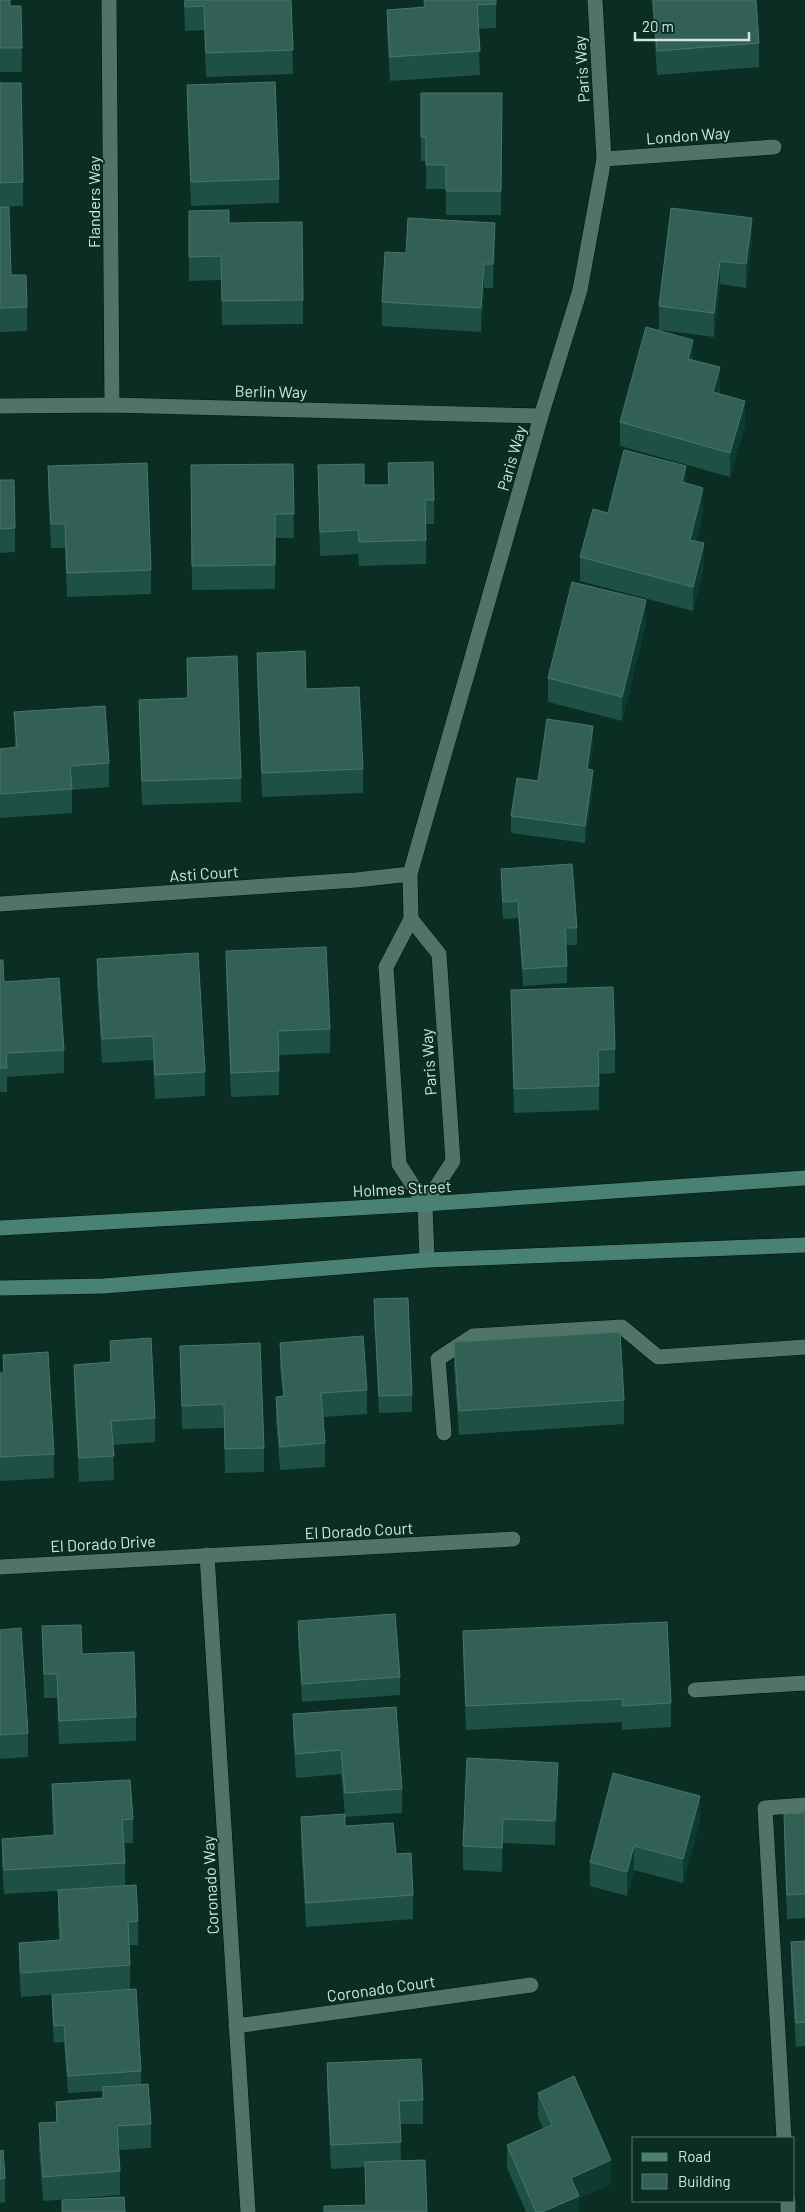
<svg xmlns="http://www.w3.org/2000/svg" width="805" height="2212" viewBox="0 0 805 2212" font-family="Barlow,sans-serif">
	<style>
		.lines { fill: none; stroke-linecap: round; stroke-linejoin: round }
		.service-casing { stroke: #00140e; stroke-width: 16 }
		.minor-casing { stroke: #00140e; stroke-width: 16 }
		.secondary-casing { stroke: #00140e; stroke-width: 16 }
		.service { stroke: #517469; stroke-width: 15 }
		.minor { stroke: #517469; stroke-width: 15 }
		.secondary { stroke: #498272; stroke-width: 15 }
		.wall { fill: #1f5044 }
		.shaded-wall { fill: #0e3b30 }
		.building { fill: #326054; stroke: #4b756a }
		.labels { text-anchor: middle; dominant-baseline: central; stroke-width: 4; stroke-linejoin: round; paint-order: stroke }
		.street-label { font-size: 16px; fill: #d3e6df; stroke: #0a2d24 }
	</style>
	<rect width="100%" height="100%" fill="#0a2d24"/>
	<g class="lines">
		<g class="service-casing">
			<g id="service">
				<path d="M444,1433L438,1359L473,1336L622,1327L658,1357L805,1347"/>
				<path d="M695,1690L805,1683"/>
				<path d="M784,2138L765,1808L805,1805"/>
				<path d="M788,2201V2212"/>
			</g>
		</g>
		<g class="minor-casing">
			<g id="minor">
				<path d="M109,0L112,405"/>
				<path d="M604,159L774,147"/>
				<path d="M0,406L112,405L541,416"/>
				<path d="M0,904L356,880L410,874"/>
				<path d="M411,919L439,954L453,1161L425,1204"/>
				<path d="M427,1260L425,1204L399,1164L386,967L411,919L410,874L541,416L580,290L604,159L595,0"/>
				<path d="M207,1555L248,2212"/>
				<path d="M0,1567L513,1539"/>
				<path d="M236,2026L531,1985"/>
			</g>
		</g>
		<g class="secondary-casing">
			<g id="secondary">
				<path d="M0,1228L425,1204L805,1178"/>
				<path d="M0,1288L104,1286L427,1260L805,1245"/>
			</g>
		</g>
		<use href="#service" class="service"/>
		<use href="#minor" class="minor"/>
		<use href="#secondary" class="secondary"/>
	</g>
	<g class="wall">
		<path d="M0,0L10,6L22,48V72H0Z"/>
		<path d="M184,0H291L293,74L206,77L204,30L185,31Z"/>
		<path d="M423,0H496V28L478,29L480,75L390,81L387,34V10L424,7Z"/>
		<path d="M652,0H756L759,43V67L657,75Z"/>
		<path d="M0,83L23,182V206L0,207Z"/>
		<path d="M187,85L279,179V203L191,206L187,109Z"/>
		<path d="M421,93H502L501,215H446V189H426V161H421Z"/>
		<path d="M0,207L11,275L27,307V331L0,332Z"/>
		<path d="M671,208L752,242L746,288L720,284L714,337L660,330L693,360L720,391V394L745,425L730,477L620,446V422L659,330V306Z"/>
		<path d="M189,211L229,223L303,300V324L222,325L221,280L189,281Z"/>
		<path d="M495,247L493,288H484L481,332L382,326V302L406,253Z"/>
		<path d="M388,463L434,500V524H426V564L359,566L358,554L320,556L318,465L364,485H388Z"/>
		<path d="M293,464L294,538H275V589L192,590L191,489Z"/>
		<path d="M48,466L151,570V594L67,597L65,548H51L48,490Z"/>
		<path d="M0,480L15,528V552L0,553Z"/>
		<path d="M686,483L703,512L696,541L704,567L693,611L580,581V557L608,513Z"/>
		<path d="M646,624L622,721L548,702V678Z"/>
		<path d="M257,653L306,689L363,769V793L262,797L257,677Z"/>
		<path d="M187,658L241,778V802L142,805L139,724V700L187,698Z"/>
		<path d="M14,712L109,763V787L72,790V813L0,818V749L15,748Z"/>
		<path d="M593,743L589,769L593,787L585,843L511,833V816L538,781Z"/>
		<path d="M501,869L577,928V945H566L567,966V983L523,986L518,918L503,919L501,886Z"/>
		<path d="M226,951L330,1029V1053L279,1055V1095L231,1097L226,975Z"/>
		<path d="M97,959L205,1072V1096L155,1099L153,1060L102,1063L97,983Z"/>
		<path d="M0,960L4,982L64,1050V1073L7,1077V1092H0Z"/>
		<path d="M511,990L615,1049V1073L599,1074V1110L514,1113L511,1014Z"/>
		<path d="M374,1299L412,1395V1412L379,1413L374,1317Z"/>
		<path d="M110,1341L155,1418V1442L113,1445L114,1480L79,1482L74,1388V1365L110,1362Z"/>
		<path d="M454,1342L624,1400V1424L459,1435L454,1366Z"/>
		<path d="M280,1343L367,1390V1414L323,1417L325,1443V1467L280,1470L276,1421V1397L283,1396L280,1367Z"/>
		<path d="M180,1346L264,1448V1472L225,1473L224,1428L182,1429Z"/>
		<path d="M3,1355L54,1454V1478L0,1481V1373H3Z"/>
		<path d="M298,1621L400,1677V1695L302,1702L298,1639Z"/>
		<path d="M42,1626L82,1654L136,1717V1741L59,1744L57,1698H44Z"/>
		<path d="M0,1630L28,1733V1757L0,1759Z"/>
		<path d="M463,1631L671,1703V1727L622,1730V1722L466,1730L463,1655Z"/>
		<path d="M293,1714L402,1789V1813L345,1817V1826L396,1854L413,1895V1919L306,1927L301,1841V1817L345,1814L341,1774L296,1778L293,1738Z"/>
		<path d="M467,1758L558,1787L555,1845L503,1843L502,1872L463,1870V1846Z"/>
		<path d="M52,1784L133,1819V1843H124L125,1863V1885L138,1921V1945H129L130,1965V1989L21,1997L19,1967V1943L59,1940L58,1914V1891L4,1894L2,1863V1839L53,1835L52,1808Z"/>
		<path d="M805,1813V1918L787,1919L784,1838V1814Z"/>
		<path d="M700,1820L683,1883L634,1870L627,1896L590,1886V1862Z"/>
		<path d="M805,1941V2046L796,2047L791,1966V1942Z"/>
		<path d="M52,1995L141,2071V2085L151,2124V2148L119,2150L120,2171V2195L43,2201L39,2147V2123L56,2122V2102L103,2099V2091L68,2093L64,2042L54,2043L52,2012Z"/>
		<path d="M327,2063L423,2100V2124H400L401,2161L366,2205L365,2167L331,2169L327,2087Z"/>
		<path d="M538,2093L611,2184L579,2198V2212H526L507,2168V2145L543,2128L538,2117Z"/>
		<path d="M0,2151L5,2178V2202L0,2203Z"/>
	</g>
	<g class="shaded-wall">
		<path d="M752,218V242L746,288V264Z"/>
		<path d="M495,223V247L493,288V264Z"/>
		<path d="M720,261V284L714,337V313Z"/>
		<path d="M484,264V288L481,332V308Z"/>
		<path d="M693,340V364L688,359Z"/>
		<path d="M720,367V391L713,416V392Z"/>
		<path d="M745,401V425L730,477V453Z"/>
		<path d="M686,466V490L682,482Z"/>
		<path d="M703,488V512L690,564V540Z"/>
		<path d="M704,543V567L693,611V587Z"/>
		<path d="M646,600V624L622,721V697Z"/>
		<path d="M593,726V743L587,786V769Z"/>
		<path d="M593,770V787L585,843V826Z"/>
		<path d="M558,1763V1787L555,1845V1821Z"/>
		<path d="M700,1796V1820L683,1883V1859Z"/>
		<path d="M503,1819V1843L502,1872V1848Z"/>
		<path d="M634,1846V1870L627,1896V1872Z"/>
		<path d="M611,2160V2184L579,2198V2212H542L571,2178Z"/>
	</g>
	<g class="building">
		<path d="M0,0H10V6H21L22,48H0Z"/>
		<path d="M185,0H291L293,50L206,53L204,6L185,7Z"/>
		<path d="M425,0H496V4L477,5L480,51L390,57L387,10L425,7Z"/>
		<path d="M653,0H756L759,43L657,51Z"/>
		<path d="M275,82L279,179L191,182L187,85Z"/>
		<path d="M0,83H21L23,182L0,183Z"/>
		<path d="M421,93H502L501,191H446V165H426V137H421Z"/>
		<path d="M0,207H9L11,275H26L27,307L0,308Z"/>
		<path d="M671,208L752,218L746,264L720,261L714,313L659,306Z"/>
		<path d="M229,210V223L302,222L303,300L222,301L221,256L189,257V211Z"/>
		<path d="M408,218L495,223L493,264H484L481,308L382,302L385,252L406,253Z"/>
		<path d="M646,327L693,340L688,359L720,367L713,392L745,401L730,453L620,422Z"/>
		<path d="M624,450L686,466L682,482L703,488L690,540L704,543L693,587L580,557L593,509L608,513Z"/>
		<path d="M433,462L434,500H425L426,540L359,542L358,530L320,532L318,465L364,464V485H389L388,463Z"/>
		<path d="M147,463L151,570L67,573L65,524H51L48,466Z"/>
		<path d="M293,464L294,514H275V565L192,566L191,465Z"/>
		<path d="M0,480H14L15,528L0,529Z"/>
		<path d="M572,582L646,600L622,697L548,678Z"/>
		<path d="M305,651L306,689L359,687L363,769L262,773L257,653Z"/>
		<path d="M237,656L241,778L142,781L139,700L188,698L187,658Z"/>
		<path d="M105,706L109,763L70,766L72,789L0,794V749L17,747L14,712Z"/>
		<path d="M547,719L593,726L587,769L593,770L585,826L511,816L517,778L538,781Z"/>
		<path d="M572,864L577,928H565L567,966L523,969L518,901L503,902L501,869Z"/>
		<path d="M326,947L330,1029L278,1031L279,1071L231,1073L226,951Z"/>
		<path d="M198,953L205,1072L155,1075L153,1036L102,1039L97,959Z"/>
		<path d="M0,960H3L4,982L59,978L64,1050L6,1053L7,1068H0Z"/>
		<path d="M613,987L615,1049L598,1050L599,1086L514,1089L511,990Z"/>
		<path d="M408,1298L412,1395L379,1396L374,1299Z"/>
		<path d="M620,1332L624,1400L459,1411L454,1342Z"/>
		<path d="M363,1336L367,1390L321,1393L325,1443L280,1447L276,1397L284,1396L280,1343Z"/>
		<path d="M151,1338L155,1418L111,1421L114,1456L79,1458L74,1365L111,1362L110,1341Z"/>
		<path d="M260,1343L264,1448L225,1449L224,1404L182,1406L180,1346Z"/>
		<path d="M48,1352L54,1454L0,1457V1373H4L3,1355Z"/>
		<path d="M395,1614L400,1677L302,1684L298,1621Z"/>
		<path d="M667,1622L671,1703L622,1706L623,1699L466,1706L463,1631Z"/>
		<path d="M81,1625L82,1654L134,1652L136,1717L59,1721L57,1674H44L42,1626Z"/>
		<path d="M21,1628L28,1733L0,1735V1630Z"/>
		<path d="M396,1707L402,1789L345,1793L341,1750L296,1754L293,1714Z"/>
		<path d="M467,1758L558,1763L555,1821L503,1819L502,1848L463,1846Z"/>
		<path d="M613,1773L700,1796L683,1859L634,1846L627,1872L590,1862Z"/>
		<path d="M130,1780L133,1819L122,1820L125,1863L4,1870L2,1839L55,1835L52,1784Z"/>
		<path d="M805,1813V1894L787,1895L784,1814Z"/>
		<path d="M345,1814V1826L393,1823L396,1854L411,1853L413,1895L306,1903L301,1817Z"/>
		<path d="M136,1885L138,1921L128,1922L130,1965L21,1973L19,1943L61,1940L58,1890Z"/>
		<path d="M805,1941V2022L796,2023L791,1942Z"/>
		<path d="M136,1989L141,2071L68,2076L64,2025L54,2026L52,1995Z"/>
		<path d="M421,2059L423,2100L399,2101L401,2142L331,2145L327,2063Z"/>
		<path d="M574,2076L611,2160L571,2178L579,2196L542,2212H536L507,2145L552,2125L538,2093Z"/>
		<path d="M148,2084L151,2124L117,2126L120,2171L43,2177L39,2123L57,2122L56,2102L103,2098V2087Z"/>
		<path d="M3,2150L5,2178L0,2179V2151Z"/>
		<path d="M425,2160L427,2212H324V2206L366,2205L365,2162Z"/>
		<path d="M124,2197L125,2212H62V2200Z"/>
	</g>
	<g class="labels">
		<g class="street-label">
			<text transform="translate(581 69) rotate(-94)">Paris Way</text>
			<text transform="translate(688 135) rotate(-4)">London Way</text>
			<text transform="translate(93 202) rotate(-90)">Flanders Way</text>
			<text transform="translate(271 391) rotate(1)">Berlin Way</text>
			<text transform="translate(511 458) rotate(-74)">Paris Way</text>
			<text transform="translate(204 873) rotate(-4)">Asti Court</text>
			<text transform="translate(428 1062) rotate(-94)">Paris Way</text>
			<text transform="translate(402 1188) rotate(-3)">Holmes Street</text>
			<text transform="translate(359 1530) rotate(-3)">El Dorado Court</text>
			<text transform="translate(103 1543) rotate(-3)">El Dorado Drive</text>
			<text transform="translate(210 1885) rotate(-93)">Coronado Way</text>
			<text transform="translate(381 1988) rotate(-8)">Coronado Court</text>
		</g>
	</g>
	<rect x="632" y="2137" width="162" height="65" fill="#0a2d24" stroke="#5a776f"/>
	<rect x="642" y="2153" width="25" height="8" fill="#498272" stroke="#5a776f"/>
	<text x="678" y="2162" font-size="15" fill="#d3e6df">Road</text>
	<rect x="642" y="2174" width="25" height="15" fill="#326054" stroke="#5a776f"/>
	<text x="678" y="2187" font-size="15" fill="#d3e6df">Building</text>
	<path d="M635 32v8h114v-8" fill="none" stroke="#d3e6df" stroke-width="2.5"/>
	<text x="642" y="32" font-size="15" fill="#d3e6df" stroke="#0a2d24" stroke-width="4" paint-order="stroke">20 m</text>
</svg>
